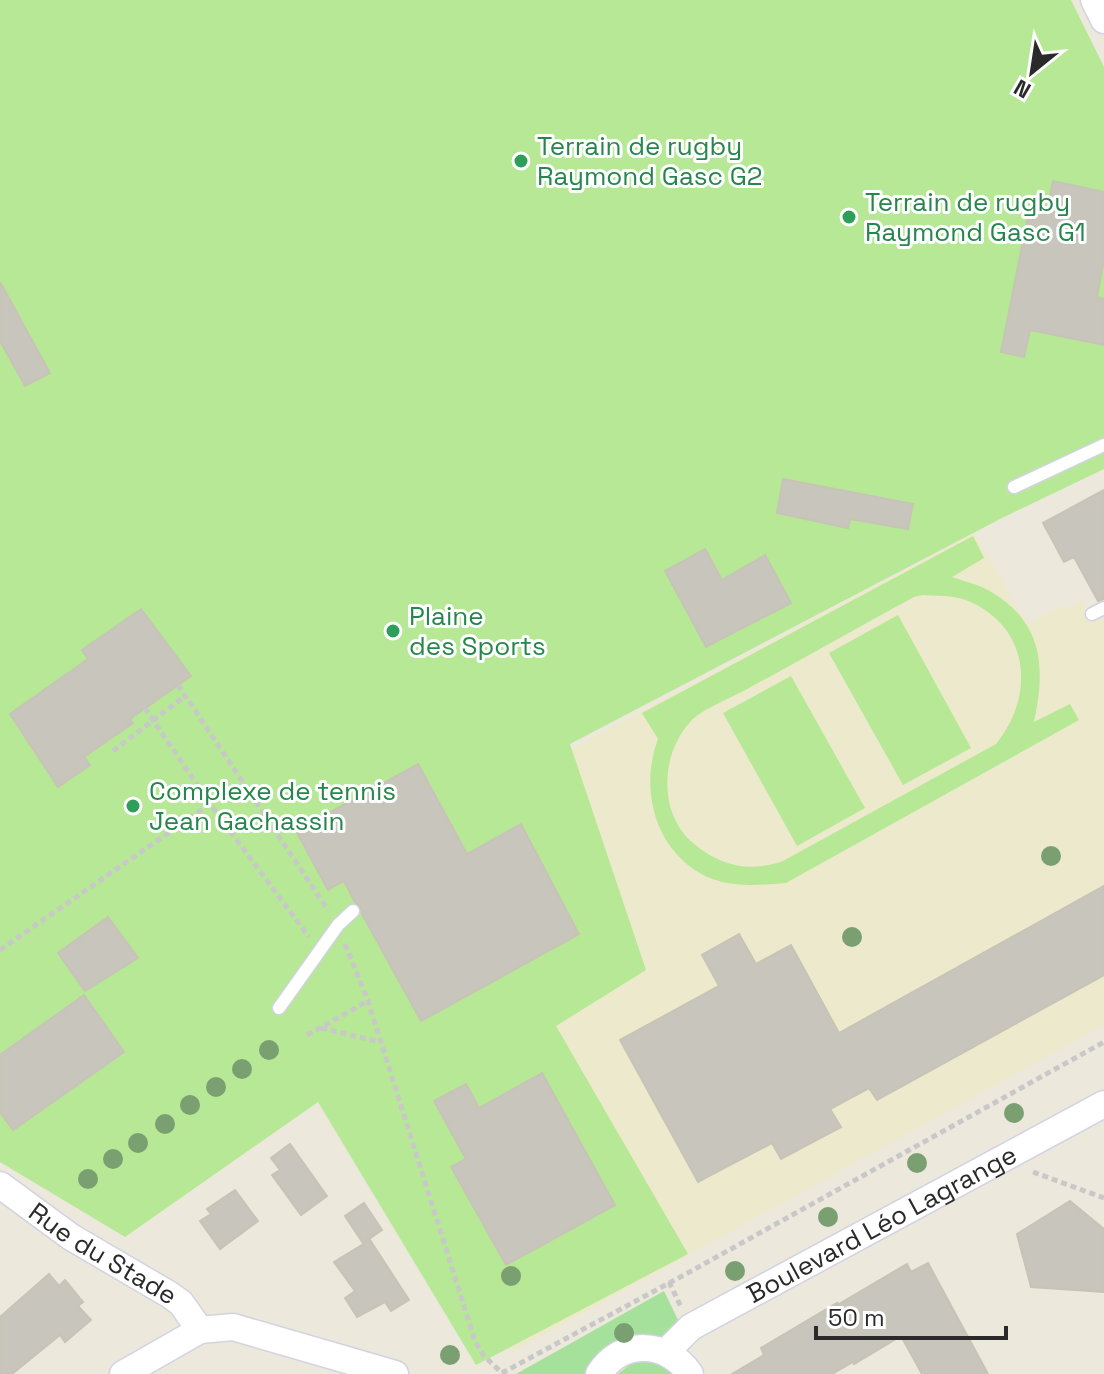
<svg xmlns="http://www.w3.org/2000/svg" width="1104" height="1374" viewBox="0 0 1104 1374" font-family="'Space Grotesk',sans-serif">
	<style>
		.education { fill: #ede9cc }
		.green { fill: #a5e19a }
		.pitch { fill: #b6e896; fill-rule: evenodd }
		.building { fill: #c7c5bc; stroke: #c7c4b6; stroke-width: 2 }
		.lines { fill: none; stroke-linecap: round; stroke-linejoin: round }
		.lane-casing { stroke: #d2d2e2; stroke-width: 15 }
		.street-casing { stroke: #d2d2e2; stroke-width: 29 }
		.path { stroke: #c8c8c8; stroke-width: 5; stroke-dasharray: 6 4; stroke-linecap: butt }
		.lane { stroke: #fff; stroke-width: 12 }
		.street { stroke: #fff; stroke-width: 26 }
		.tree { fill: #7aa072 }
		.leisure-dot { fill: #2e9e5b; stroke: #fff; stroke-width: 3 }
		.labels { text-anchor: middle; dominant-baseline: central; stroke-width: 6; stroke-linejoin: round; paint-order: stroke }
		.leisure-label { font-size: 26px; fill: #27864d; stroke: #fff; text-anchor: start }
		.street-label { font-size: 26px; fill: #2a2a2a; stroke: #fff }
	</style>
	<rect width="100%" height="100%" fill="#ece8dc"/>
	<path class="education" d="M974,533L1027,624L1061,606L1063,609L1082,600L1093,620L1104,615V1025L513,1352L496,1336L356,900L578,745Z"/>
	<g class="green">
		<path d="M664,1291L681,1326L588,1374H516Z"/>
		<path d="M653,1359L677,1374H618L633,1362Z"/>
	</g>
	<g class="pitch">
		<path d="M0,0H1071L1104,67V469L1002,518L570,744L646,970L556,1026L688,1254L476,1365L318,1102L125,1237L0,1162Z"/>
		<path d="M973,536L984,558L952,577C963,581 977,584 988,590C1043,621 1046,667 1034,722L1070,704L1079,720L786,883C760,885 733,888 707,877C655,852 639,790 658,739L642,713ZM922,595C936,596 952,595 966,600C1030,626 1036,694 996,744L783,861C749,873 720,866 693,843C658,813 660,754 691,721C702,709 733,697 749,688C804,658 859,627 914,597Z"/>
		<path d="M898,615L971,748L903,785L829,653Z"/>
		<path d="M791,676L865,808L797,846L723,713Z"/>
	</g>
	<g class="building">
		<path d="M1053,181L1104,192V259L1097,297L1104,299V345L1030,330L1024,357L1001,352L1029,211L1046,214Z"/>
		<path d="M0,282L50,373L25,386L0,341Z"/>
		<path d="M783,479L913,504L908,529L850,519L848,528L777,513Z"/>
		<path d="M1104,490V599L1098,601L1074,557L1064,562L1043,523Z"/>
		<path d="M705,549L722,580L765,555L791,603L706,647L665,571Z"/>
		<path d="M141,609L191,676L130,719L133,723L84,757L90,765L58,787L10,714L88,659L82,650Z"/>
		<path d="M418,764L467,854L521,824L579,934L421,1021L362,914L360,906L355,902L344,881L328,890L296,831Z"/>
		<path d="M1104,886V975L877,1100L869,1088L830,1109L841,1127L781,1159L772,1143L698,1182L620,1040L719,986L702,955L739,934L756,964L791,945L839,1033Z"/>
		<path d="M108,917L138,958L85,991L58,953Z"/>
		<path d="M84,995L124,1052L13,1130L0,1112V1055Z"/>
		<path d="M542,1073L615,1205L506,1265L451,1167L466,1159L434,1101L466,1084L479,1108Z"/>
		<path d="M290,1144L327,1196L301,1215L272,1175L280,1170L271,1158Z"/>
		<path d="M235,1190L258,1221L220,1249L200,1221L211,1214L207,1209Z"/>
		<path d="M1070,1201L1104,1229V1292L1031,1287L1017,1234Z"/>
		<path d="M364,1203L382,1230L363,1243L345,1216Z"/>
		<path d="M370,1240L409,1300L391,1311L385,1302L357,1317L345,1298L355,1291L334,1262Z"/>
		<path d="M928,1263L988,1374H922L901,1336L854,1364L853,1362L832,1374H732L764,1355L761,1348L837,1303L839,1304L907,1264L911,1272Z"/>
		<path d="M49,1274L59,1286L65,1280L83,1302L78,1306L91,1320L65,1342L60,1335L12,1374H0V1317Z"/>
	</g>
	<g class="lines">
		<g class="lane-casing">
			<g id="lane">
				<path d="M1014,487L1104,445"/>
				<path d="M1092,614L1104,608"/>
				<path d="M279,1008L338,925L353,911"/>
			</g>
		</g>
		<g class="street-casing">
			<g id="street">
				<path d="M1094,0L1104,20"/>
				<path id="s1" d="M0,1185L71,1237L170,1295L181,1303L200,1330"/>
				<path id="s2" d="M666,1352L691,1327L1104,1104"/>
				<path d="M123,1374L200,1330L233,1327L395,1374"/>
				<path d="M599,1374C621,1339 667,1340 690,1374"/>
			</g>
		</g>
		<g class="path">
			<path d="M178,685L328,910"/>
			<path d="M145,708L210,804L309,937"/>
			<path d="M113,751L185,696"/>
			<path d="M345,944L368,1001L475,1341L484,1356L502,1373L684,1275L1104,1042"/>
			<path d="M0,950L210,804"/>
			<path d="M321,1028L380,1042"/>
			<path d="M307,1035L368,1001"/>
			<path d="M1033,1172L1104,1198"/>
			<path d="M669,1282L681,1307"/>
		</g>
		<use href="#lane" class="lane"/>
		<use href="#street" class="street"/>
	</g>
	<g class="tree">
		<circle cx="1051" cy="856" r="10"/>
		<circle cx="852" cy="937" r="10"/>
		<circle cx="269" cy="1050" r="10"/>
		<circle cx="242" cy="1069" r="10"/>
		<circle cx="216" cy="1087" r="10"/>
		<circle cx="190" cy="1105" r="10"/>
		<circle cx="1014" cy="1113" r="10"/>
		<circle cx="165" cy="1124" r="10"/>
		<circle cx="138" cy="1143" r="10"/>
		<circle cx="113" cy="1159" r="10"/>
		<circle cx="917" cy="1163" r="10"/>
		<circle cx="88" cy="1179" r="10"/>
		<circle cx="828" cy="1217" r="10"/>
		<circle cx="735" cy="1271" r="10"/>
		<circle cx="511" cy="1276" r="10"/>
		<circle cx="624" cy="1333" r="10"/>
		<circle cx="450" cy="1355" r="10"/>
	</g>
	<g class="leisure-dot">
		<circle cx="521" cy="161" r="8"/>
		<circle cx="849" cy="217" r="8"/>
		<circle cx="393" cy="631" r="8"/>
		<circle cx="133" cy="806" r="8"/>
	</g>
	<g class="labels">
		<g class="leisure-label">
			<text x="537" y="146">Terrain de rugby<tspan x="537" dy="30">Raymond Gasc G2</tspan></text>
			<text x="865" y="202">Terrain de rugby<tspan x="865" dy="30">Raymond Gasc G1</tspan></text>
			<text x="409" y="616">Plaine<tspan x="409" dy="30">des Sports</tspan></text>
			<text x="149" y="791">Complexe de tennis<tspan x="149" dy="30">Jean Gachassin</tspan></text>
		</g>
		<g class="street-label">
			<text stroke="none"><textPath href="#s2" startOffset="252">Boulevard Léo Lagrange</textPath></text>
			<text stroke="none"><textPath href="#s1" startOffset="124">Rue du Stade</textPath></text>
		</g>
	</g>
	<g transform="translate(1032 72) rotate(210)" stroke="#ffffff" stroke-width="6" paint-order="stroke">
	<path d="M0-6L14 30L0 20L-14 30Z" fill="#2a2a2a"/>
	<text y="-12" font-size="22" font-weight="bold" text-anchor="middle" fill="#2a2a2a">N</text>
	</g>
	<path d="M816 1326v12h190v-12" fill="none" stroke="#2a2a2a" stroke-width="4"/>
	<text x="828" y="1326" font-size="24" fill="#2a2a2a" stroke="#ffffff" stroke-width="6" paint-order="stroke">50 m</text>
</svg>
